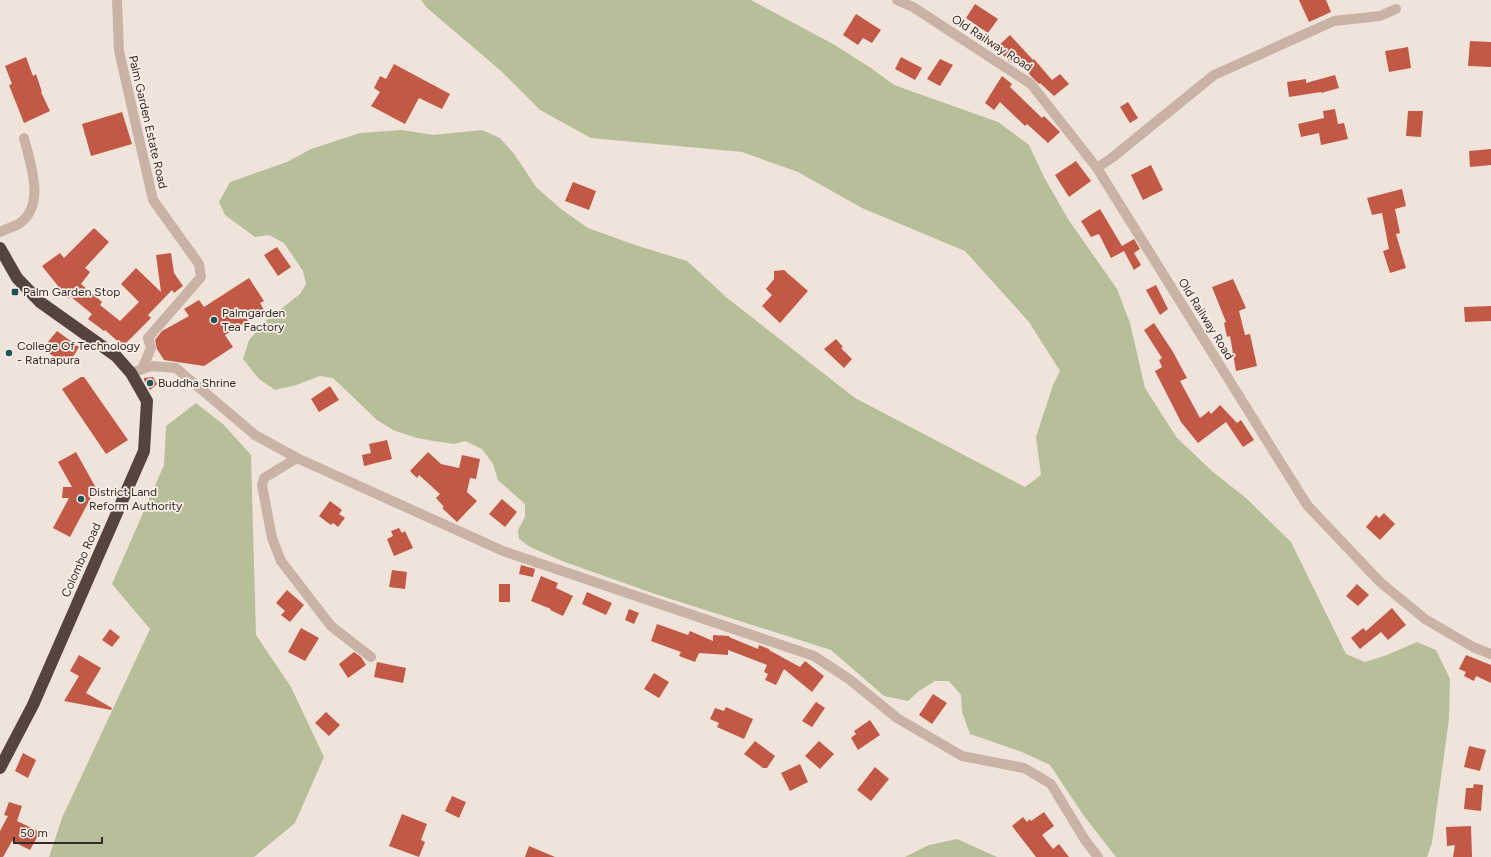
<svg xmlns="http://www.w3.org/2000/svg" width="1491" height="857" viewBox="0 0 1491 857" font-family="Figtree,sans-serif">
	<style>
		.green { fill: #b6bf9a }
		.building { fill: #c25946 }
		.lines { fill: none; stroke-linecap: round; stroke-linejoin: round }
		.minor { stroke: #c8b3a6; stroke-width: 10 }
		.highway { stroke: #55433e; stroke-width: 12 }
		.poi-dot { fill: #1e5453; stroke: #f8eee6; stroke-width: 1.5 }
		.labels { text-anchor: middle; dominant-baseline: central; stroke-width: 3.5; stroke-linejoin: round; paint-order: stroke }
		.street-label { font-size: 12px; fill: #342a27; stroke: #f8eee6 }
		.poi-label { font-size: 12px; fill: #342a27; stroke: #f8eee6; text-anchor: start }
	</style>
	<rect width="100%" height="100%" fill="#f0e4da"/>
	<g class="green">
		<path d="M421,0H751L833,44L871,68L894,85L998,122L1029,145L1044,177L1068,219L1117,289L1130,323L1145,388L1177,438L1213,472L1246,498L1291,542L1346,654L1365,662L1387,655L1417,642L1436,650L1450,679L1449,719L1432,843L1427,857H1116L1084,816L1050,765L1022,752L970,734L962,712L961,695L949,681H935L919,691L908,701L884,696L831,650L655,594L562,561L530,547L519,539L518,530L525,517V504L498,480L493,464L482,449L465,441L454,444L434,441L417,438L393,430L377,420L333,378L320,376L296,385L275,390L259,379L243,359L249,340L267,320L300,294L306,284L303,271L284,243L269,235L255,237L225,215L219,202L230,182L287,162L311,149L360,133L402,130L434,135L482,130L500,138L515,155L536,187L561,209L588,228L635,245L687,261L726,297L855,398L1025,487L1041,475L1036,437L1053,385L1060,371L1029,322L965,251L862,208L798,172L742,152L591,138L540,110L501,71L426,7Z"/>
		<path d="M196,403L224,425L251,455L256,635L291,687L324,757L295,823L254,857H49L62,818L150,629L112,584L164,465L166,426Z"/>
		<path d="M957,839L997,857H905L929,845Z"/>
	</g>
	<g class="building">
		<path d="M1299,0H1326L1331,12L1309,22Z"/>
		<path d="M975,4L998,19L988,33L966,18Z"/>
		<path d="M856,14L881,30L872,43L863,38L858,45L843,35Z"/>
		<path d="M1010,35L1033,60L1034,59L1052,80L1060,74L1069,84L1054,96L1040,83L1039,84L1031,76L1016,58L1011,63L996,48Z"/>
		<path d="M1470,41L1491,42V67L1468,66Z"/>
		<path d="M1408,47L1411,68L1389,72L1385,51Z"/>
		<path d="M26,57L33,76L36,74L42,92H41L50,111L24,123L9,85L12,84L5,66Z"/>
		<path d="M901,57L922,68L915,80L895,69Z"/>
		<path d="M940,59L953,65L940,86L927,79Z"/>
		<path d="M394,64L450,94L442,109L419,98L405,124L371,106L380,92L374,88L380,76L386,79Z"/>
		<path d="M1335,75L1339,88L1321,93V92L1289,97L1287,82L1306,79V83Z"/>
		<path d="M1002,76L1012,84L1010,87L1042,118L1044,116L1060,132L1048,143L1027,124L1025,126L1000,102L994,110L985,103Z"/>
		<path d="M1128,102L1138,118L1130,123L1120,107Z"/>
		<path d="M1335,109L1338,124L1344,123L1348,139L1321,145L1319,133L1301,137L1298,124L1324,118L1323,111Z"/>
		<path d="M1408,111H1423L1421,137L1406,136Z"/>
		<path d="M122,112L132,144L91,156L82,124Z"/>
		<path d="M1491,149V165L1470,167L1469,151Z"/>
		<path d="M1076,161L1091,181L1069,197L1055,175Z"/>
		<path d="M1151,165L1163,190L1143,200L1131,175Z"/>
		<path d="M573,182L596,191L589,210L565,201Z"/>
		<path d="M1402,189L1406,206L1395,209L1400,233L1396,234L1406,268L1390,273L1383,251L1389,249L1382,213L1372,215L1367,198Z"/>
		<path d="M1100,209L1122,246L1134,239L1140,249L1134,253L1141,265L1134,270L1124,251L1111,258L1099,234L1091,237L1081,221Z"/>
		<path d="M94,228L109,242L85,268L90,272L81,284L102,302L100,305L120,321L139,302L121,284L136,268L161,292L156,255L171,253L174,273L183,286L174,293L172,290L148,315L151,318L123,346L105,330L104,331L88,319L92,314L70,296L69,299L56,288L58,286L42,266L60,253L64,258Z"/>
		<path d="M277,247L291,267L278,276L264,255Z"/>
		<path d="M784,270L808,291L780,323L762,306L772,295L766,289L774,279V271Z"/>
		<path d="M249,278L264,301L260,303L264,310L225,335L233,347L204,366L164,360L157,349L155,340L162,331L189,316L184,309L199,300L204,307Z"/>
		<path d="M1233,279L1246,308L1239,311L1245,335L1250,334L1257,366L1236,371L1230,336L1227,337L1224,323L1226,322L1212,287Z"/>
		<path d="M1156,285L1168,309L1160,315L1146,290Z"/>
		<path d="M1491,306V321L1465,322L1464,307Z"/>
		<path d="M1154,323L1173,352L1187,378L1180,381L1200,418L1209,411L1211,414L1220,405L1237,423L1241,420L1254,440L1243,447L1226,422L1198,443L1181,422L1155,371L1162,367L1159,360L1162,358L1144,330Z"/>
		<path d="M57,331L79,347L68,365L42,349Z"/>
		<path d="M836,339L843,347L841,348L852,359L844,368L824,349Z"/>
		<path d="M81,377H84L128,440L106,454L62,389Z"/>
		<path d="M153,377L157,384L150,390L144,380V378Z"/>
		<path d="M330,386L339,400L319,412L311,399Z"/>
		<path d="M387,440L392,459L364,466L362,455L371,453L369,444Z"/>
		<path d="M76,452L96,488L70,537L53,528L69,498H62L63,487H72L58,462Z"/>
		<path d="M428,452L441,464L459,468L462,455L480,459L476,479L470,478L467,492L477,501L457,522L442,508L444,507L436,498L440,494L419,475L417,478L410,471Z"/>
		<path d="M502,499L517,512L505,527L489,514Z"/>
		<path d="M330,501L342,510L339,514L345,518L338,527L333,523L331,525L319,516Z"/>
		<path d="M1384,513L1395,524L1380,540L1366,527L1376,515L1379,518Z"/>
		<path d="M399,528L402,533L405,531L413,548L394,556L387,539L393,536L391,531Z"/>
		<path d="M521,565L535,569L533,577L519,574Z"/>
		<path d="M392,570L407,572L405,589L389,587Z"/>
		<path d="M541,576L558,583L556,588L573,596L563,616L550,610L551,609L531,601Z"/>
		<rect x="499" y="584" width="11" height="18"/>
		<path d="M1357,584L1369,595L1358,606L1346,596Z"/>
		<path d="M287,590L304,605L290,622L281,615L285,611L276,603Z"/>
		<path d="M587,592L612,603L606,615L582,604Z"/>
		<path d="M1392,608L1406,625L1388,640L1381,632L1360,649L1351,638L1363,628L1366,631Z"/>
		<path d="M629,609L639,613L634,624L625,620Z"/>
		<path d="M657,624L688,635L690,631L713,641V635L729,636V637L758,649L759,645L769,649V650L800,667L805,661L824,676L812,692L784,669L776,685L765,680L768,674L764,672L767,665L728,650V655L699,653L695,662L679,656L681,652L651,641Z"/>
		<path d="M301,628L319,638L305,661L288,652Z"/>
		<path d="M110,629L120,637L112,647L102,640Z"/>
		<path d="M354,652L361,657L366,665L348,678L339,664Z"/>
		<path d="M79,655L101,668L86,693L112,708L111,710L64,701L79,676L70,671Z"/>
		<path d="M1466,655L1491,665V683L1476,676L1474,681L1464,676L1466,672L1459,669Z"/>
		<path d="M377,662L406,668L403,683L374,677Z"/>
		<path d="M654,673L669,682L659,698L644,689Z"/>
		<path d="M933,694L947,703L932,724L919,715Z"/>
		<path d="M816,702L825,708L812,727L802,721Z"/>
		<path d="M726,707L753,719L744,739L717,727L719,723L710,719L715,708L724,711Z"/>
		<path d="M326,712L340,725L329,736L315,723Z"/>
		<path d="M870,720L880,735L858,750L851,738L856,734L854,731Z"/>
		<path d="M755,741L775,756L767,768H763L744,754Z"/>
		<path d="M819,741L834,754L820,769L805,756Z"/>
		<path d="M1469,746L1486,750L1480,771L1464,767Z"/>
		<path d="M23,753L36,760L28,778L15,771Z"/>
		<path d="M800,764L808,782L790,791L781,773Z"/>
		<path d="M875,767L889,779L871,801L857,790Z"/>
		<path d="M1474,784L1483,785L1481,811L1464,809L1466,788H1473Z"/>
		<path d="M452,796L466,802L459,818L445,811Z"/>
		<path d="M9,802L22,806L17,821L40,832L30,850L12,841L3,857H0V831L8,816L4,815Z"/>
		<path d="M1044,812L1054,826L1042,835L1053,849L1059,844L1069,857H1036L1012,826L1023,817L1027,822L1030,819L1031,821Z"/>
		<path d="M402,814L427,824L421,840L425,842L419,857L389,846Z"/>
		<path d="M1471,826L1472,857H1453L1455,845L1447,846L1446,827Z"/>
		<path d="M529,846L555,857H525Z"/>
	</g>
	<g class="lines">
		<g class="minor">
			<path d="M117,0L119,51L153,200L199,264L201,277L148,338L151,348L142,369"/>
			<path d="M897,0L913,7L1031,84L1097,168L1307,505L1380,582L1425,619L1473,647L1491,654"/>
			<path d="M1097,168L1113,157L1214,75L1334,21L1380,16L1396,9"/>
			<path d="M0,232C6,229 14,227 20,223C46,204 30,163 24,138"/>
			<path d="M131,373L151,366L176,368L255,435L297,458L503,551L814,656L849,679L897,718L962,756L1024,768L1051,784L1085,840L1098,857"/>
			<path d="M297,458L264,478L262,485L272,538L281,561L331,626L371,657"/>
		</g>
		<path class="highway" d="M0,248L17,278L40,302L116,356L131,373L147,401L144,451L33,705L0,768"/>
	</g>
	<g class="poi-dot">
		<rect x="11" y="288" width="8" height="8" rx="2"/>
		<circle cx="214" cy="320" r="4"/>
		<circle cx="9" cy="353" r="4"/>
		<circle cx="150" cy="383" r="4"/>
		<circle cx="81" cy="499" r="4"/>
	</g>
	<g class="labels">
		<g class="street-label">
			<text transform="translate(992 43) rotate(33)">Old Railway Road</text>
			<text transform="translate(148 122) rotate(77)">Palm Garden Estate Road</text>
			<text transform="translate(1206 319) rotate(58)">Old Railway Road</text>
			<text transform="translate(81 560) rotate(-66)">Colombo Road</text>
		</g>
		<g class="poi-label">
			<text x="23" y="292">Palm Garden Stop</text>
			<text x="222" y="313">Palmgarden<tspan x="222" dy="14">Tea Factory</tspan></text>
			<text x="17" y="346">College Of Technology<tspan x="17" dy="14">- Ratnapura</tspan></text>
			<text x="158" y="383">Buddha Shrine</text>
			<text x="89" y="492">District Land<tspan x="89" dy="14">Reform Authority</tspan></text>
		</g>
	</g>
	<path d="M14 837v6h88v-6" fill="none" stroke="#342a27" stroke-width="2"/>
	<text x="20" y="837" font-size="12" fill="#342a27" stroke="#f8eee6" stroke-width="3" paint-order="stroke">50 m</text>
</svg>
